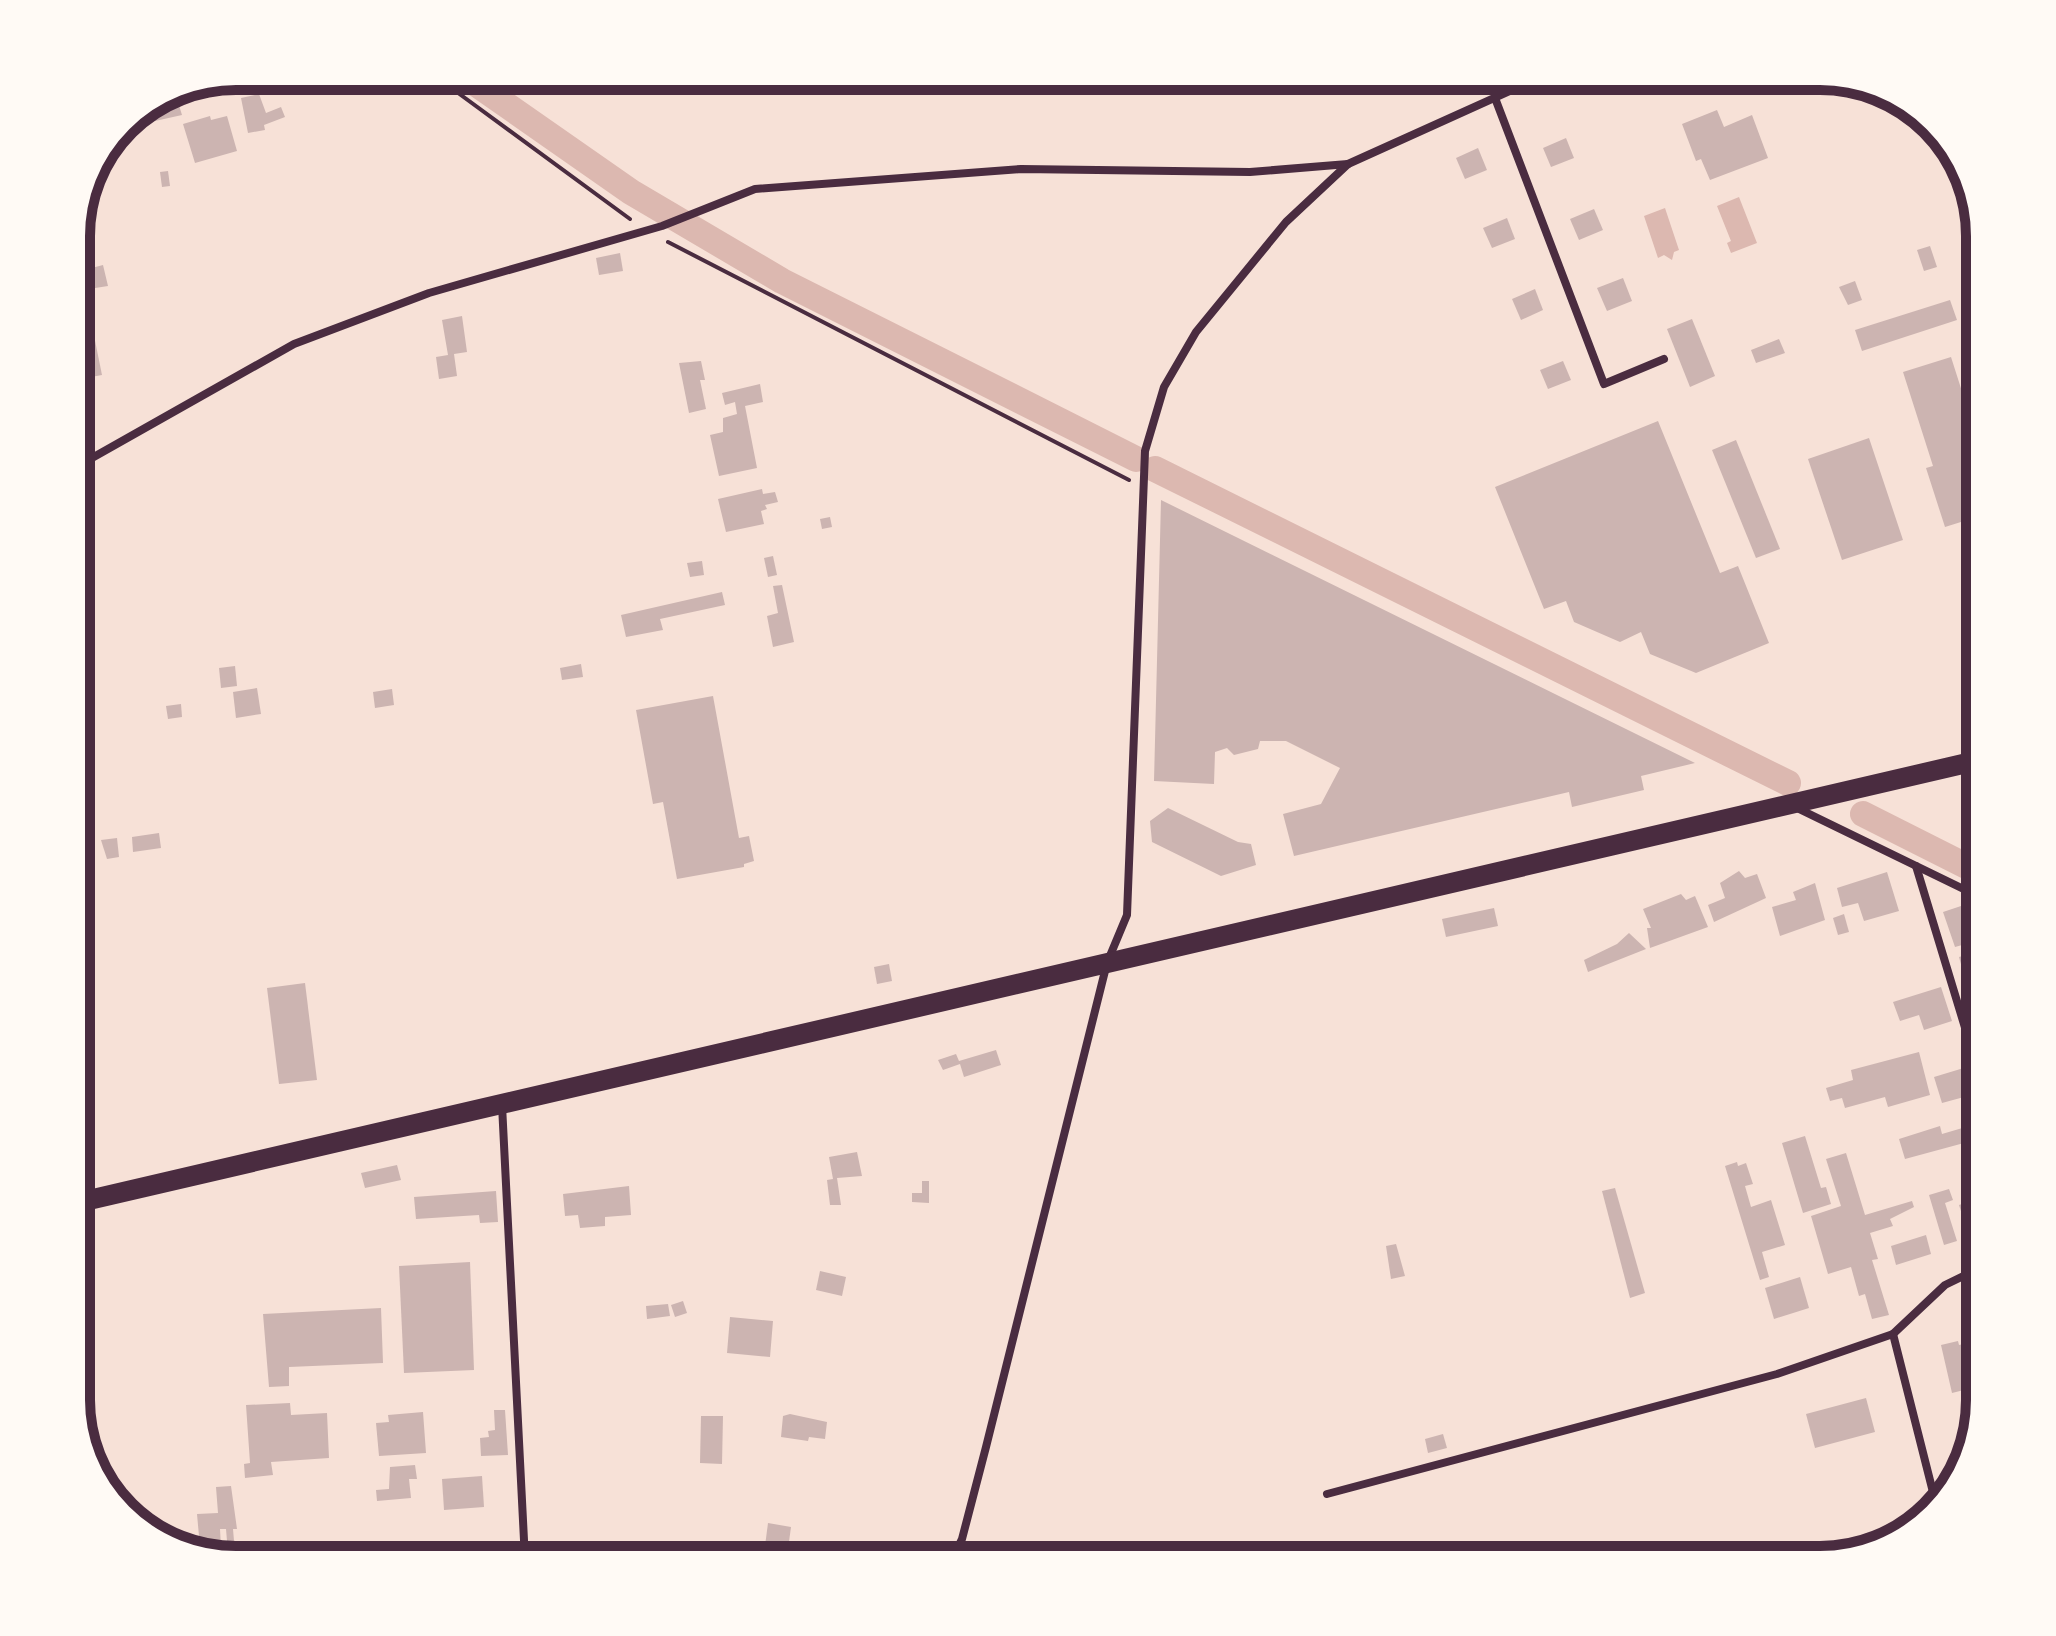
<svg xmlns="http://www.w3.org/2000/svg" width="2056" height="1636" viewBox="0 0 2056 1636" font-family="Georgia,serif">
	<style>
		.water { fill: #dcb8b0 }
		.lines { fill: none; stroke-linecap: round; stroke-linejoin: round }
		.canal { stroke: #dcb8b0; stroke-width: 26 }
		.building { fill: #ccb4b1 }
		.path { stroke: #4a2c40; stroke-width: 4 }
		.minor { stroke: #4a2c40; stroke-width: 8 }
		.primary { stroke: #4a2c40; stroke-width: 20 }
		.rim { fill: none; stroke: #4a2c40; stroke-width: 10 }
	</style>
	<rect width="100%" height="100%" fill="#f7e1d7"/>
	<g class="water">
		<path d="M1739,197L1757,243L1731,253L1727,243L1731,241L1717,206Z"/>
		<path d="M1665,208L1679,250L1674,252L1672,260L1664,255L1658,258L1644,216Z"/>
	</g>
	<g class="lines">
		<g class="canal">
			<path d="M465,76L631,192L782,281L1136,459"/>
			<path d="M1155,469L1788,783"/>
			<path d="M1863,814L1980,873"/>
		</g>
	</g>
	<g class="building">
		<path d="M174,89L182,115L155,121L149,104Z"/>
		<path d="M259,94L266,113L281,107L285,117L264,125L265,130L248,133L241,98Z"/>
		<path d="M1895,104L1924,115L1925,125L1915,129L1910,118L1903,121Z"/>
		<path d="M1717,110L1724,127L1752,115L1768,158L1710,180L1701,159L1696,161L1682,124Z"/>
		<path d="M210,116L211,120L227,116L237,151L195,163L183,124Z"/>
		<path d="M1566,138L1574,158L1551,167L1543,148Z"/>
		<path d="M1478,148L1487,170L1465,179L1456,158Z"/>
		<path d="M168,171L170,186L162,187L160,172Z"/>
		<path d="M1594,209L1603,230L1579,240L1570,219Z"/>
		<path d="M1507,218L1515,239L1492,248L1483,228Z"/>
		<path d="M85,232L90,251L78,253L76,233Z"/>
		<path d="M1930,246L1937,267L1924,271L1917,250Z"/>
		<path d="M620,253L623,271L599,275L596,258Z"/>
		<path d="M85,256L88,269L103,265L108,286L76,291V259Z"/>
		<path d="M1623,278L1632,301L1607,311L1597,288Z"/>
		<path d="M1855,281L1862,300L1848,305L1839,287Z"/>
		<path d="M1535,289L1543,310L1521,320L1512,299Z"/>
		<path d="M1980,295V341H1979L1966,300Z"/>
		<path d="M1950,300L1957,320L1862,351L1855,330Z"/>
		<path d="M90,316L102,375L80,379L76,319Z"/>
		<path d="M462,316L467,352L454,354L457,376L439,379L436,357L448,355L442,320Z"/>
		<path d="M1692,319L1715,376L1690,387L1667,329Z"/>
		<path d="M1779,339L1785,353L1756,363L1751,350Z"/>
		<path d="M1951,357L1980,448V516L1945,527L1926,468L1933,466L1903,372Z"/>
		<path d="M701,361L705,380H700L706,409L689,413L679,363Z"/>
		<path d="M1563,361L1571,380L1548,389L1540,370Z"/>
		<path d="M760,384L763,402L745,406L757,468L719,476L710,435L723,432V418L737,414L735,402L725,405L722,393Z"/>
		<path d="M1658,421L1720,573L1738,566L1769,643L1696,673L1650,654L1641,632L1620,642L1574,622L1566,601L1544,609L1495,487Z"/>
		<path d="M1869,438L1903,540L1842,560L1808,459Z"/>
		<path d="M83,440L92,455L82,461L76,444Z"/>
		<path d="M1736,440L1780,549L1756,558L1712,450Z"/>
		<path d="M762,489L763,494L775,492L778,502L765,505L767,509L761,511L764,524L726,532L718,499Z"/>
		<path d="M1161,500L1563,698L1695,763L1641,776L1644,790L1572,807L1569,792L1294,856L1283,814L1321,804L1340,768L1286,741H1260L1258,749L1234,755L1227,748L1215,752L1214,784L1154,781Z"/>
		<path d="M830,517L832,527L822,529L820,519Z"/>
		<path d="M773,556L777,575L768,577L764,558Z"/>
		<path d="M702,561L704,575L690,577L687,563Z"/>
		<path d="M782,585L794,642L773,647L767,616L778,613L773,586Z"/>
		<path d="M722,592L725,605L660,619L663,630L626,637L621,615Z"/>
		<path d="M581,664L583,677L562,680L560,668Z"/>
		<path d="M235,666L237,686L221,688L219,668Z"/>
		<path d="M257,688L261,714L236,718L233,692Z"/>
		<path d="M392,689L394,705L375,708L373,692Z"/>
		<path d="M713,696L739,838L749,836L754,861L744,864V867L677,879L663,802L653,804L636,710Z"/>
		<path d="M181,704L182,717L168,719L166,706Z"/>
		<path d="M1168,808L1238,842L1251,844L1256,865L1221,876L1152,842L1150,821Z"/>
		<path d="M159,833L161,848L133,852L132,837Z"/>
		<path d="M117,838L119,857L107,859L101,840Z"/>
		<path d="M1739,871L1745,878L1757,874L1766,898L1714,922L1708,905L1725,898L1720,883Z"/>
		<path d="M1887,872L1899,911L1864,921L1858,903L1842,907L1837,888Z"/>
		<path d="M1815,883L1825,920L1780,936L1772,907L1796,900L1793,892Z"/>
		<path d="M1681,894L1686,900L1695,896L1708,927L1650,948L1647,928H1651L1643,909Z"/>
		<path d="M1961,906L1969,928L1980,925V940L1955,947L1943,912Z"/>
		<path d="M1494,908L1498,926L1446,937L1442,919Z"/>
		<path d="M1844,914L1849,932L1838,935L1833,918Z"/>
		<path d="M1629,933L1646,949L1588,972L1584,960L1617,944Z"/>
		<path d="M1980,951V978L1966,982L1959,957Z"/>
		<path d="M889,964L892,981L877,984L874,967Z"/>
		<path d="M305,983L317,1080L279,1084L267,988Z"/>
		<path d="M1941,987L1952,1021L1924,1030L1919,1015L1900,1021L1893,1002Z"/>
		<path d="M996,1050L1001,1065L964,1077L960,1064L943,1070L938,1060L956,1054L959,1061Z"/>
		<path d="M1919,1052L1930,1095L1888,1107L1885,1097L1845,1108L1842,1098L1830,1101L1826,1088L1853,1080L1851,1070Z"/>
		<path d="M1967,1067L1975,1094L1942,1103L1934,1077Z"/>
		<path d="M1976,1124L1980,1153L1968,1156L1964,1143L1905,1159L1899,1139L1940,1126L1942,1134Z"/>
		<path d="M1805,1136L1821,1188L1826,1187L1831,1204L1803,1213L1782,1143Z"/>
		<path d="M857,1152L862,1176L837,1178L841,1205H830L827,1180L833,1179L829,1157Z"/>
		<path d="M1846,1153L1865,1215L1912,1201L1914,1207L1890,1219L1893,1226L1870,1233L1878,1259L1872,1260L1889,1315L1872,1319L1865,1294L1859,1296L1851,1267L1828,1274L1811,1216L1841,1206L1826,1159Z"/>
		<path d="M1737,1162L1738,1166L1746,1163L1753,1184L1745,1186L1751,1207L1771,1200L1785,1245L1762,1252L1769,1277L1760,1280L1725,1166Z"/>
		<path d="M397,1165L401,1180L365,1188L361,1173Z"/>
		<path d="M922,1181H929V1203L912,1202V1193H922Z"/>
		<path d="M629,1186L631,1215L605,1217V1226L580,1228L578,1215L565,1216L563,1194Z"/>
		<path d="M1615,1188L1645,1293L1630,1298L1602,1191Z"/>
		<path d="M1949,1189L1953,1200L1945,1203L1957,1241L1944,1245L1929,1195Z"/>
		<path d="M496,1191L498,1222L480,1223L479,1215L416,1219L414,1197Z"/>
		<path d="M1980,1198V1233L1969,1236L1959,1205Z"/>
		<path d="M1926,1235L1931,1254L1896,1265L1891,1246Z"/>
		<path d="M1396,1244L1405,1276L1391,1279L1386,1246Z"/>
		<path d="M470,1262L474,1370L404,1373L399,1266Z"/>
		<path d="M820,1271L846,1277L842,1296L816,1290Z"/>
		<path d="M1800,1277L1809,1308L1774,1319L1765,1288Z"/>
		<path d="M683,1301L687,1313L675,1317L671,1305Z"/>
		<path d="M668,1304L670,1316L647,1319L646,1306Z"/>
		<path d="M381,1308L383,1363L289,1367V1386L269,1387L263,1314Z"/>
		<path d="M730,1317L773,1321L770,1357L727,1353Z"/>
		<path d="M1958,1341L1959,1345L1978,1341L1980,1395L1970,1398L1968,1389L1952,1393L1941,1345Z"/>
		<path d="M1866,1398L1875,1432L1815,1448L1806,1414Z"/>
		<path d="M290,1403L291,1415L327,1413L329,1458L271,1462L273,1475L245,1478L244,1464L250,1463L246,1405Z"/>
		<path d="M494,1410H505L508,1455L481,1456L480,1438L489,1437L488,1431L495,1430Z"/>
		<path d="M423,1412L426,1453L379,1456L376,1423L389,1422L388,1415Z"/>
		<path d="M790,1414L827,1422L825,1439L809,1437L808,1441L781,1437L783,1416Z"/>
		<path d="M701,1416H723L722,1464L700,1463Z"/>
		<path d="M1443,1434L1447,1448L1428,1453L1425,1439Z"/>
		<path d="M415,1465L417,1479H409L411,1498L377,1501L376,1490L389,1489L390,1467Z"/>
		<path d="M482,1476L484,1507L444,1510L442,1479Z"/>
		<path d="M231,1486L237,1529H233L234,1541H227L226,1529H220L221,1548L200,1547L197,1514L218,1513L216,1487Z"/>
		<path d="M125,1489L127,1510H123L117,1503L116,1490Z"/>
		<path d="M768,1523L791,1527L788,1549L765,1546Z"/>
		<path d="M228,1551H247V1560L228,1557Z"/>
	</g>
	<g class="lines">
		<g class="path">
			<path d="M435,76L630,219"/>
			<path d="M668,242L1129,480"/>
		</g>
		<g class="minor">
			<path d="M1495,98L1604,384L1664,359"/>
			<path d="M76,467L294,344L429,293L662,226L755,189L1021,169L1250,172L1348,164"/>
			<path d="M1797,808L1980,897"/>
			<path d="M1916,866L1980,1077"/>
			<path d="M502,1105L525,1560"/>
			<path d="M1893,1334L1937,1508"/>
			<path d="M1327,1494L1777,1374L1893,1334L1945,1285L1980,1268"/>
			<path d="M952,1560L962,1539L986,1447L1107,963L1127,915L1145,451L1164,387L1196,332L1286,222L1348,164L1543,76"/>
		</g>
		<path class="primary" d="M76,1203L1980,760"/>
	</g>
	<path d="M0 0H2056V1636H0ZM236 90H1820A146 146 0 0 1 1966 236V1400A146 146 0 0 1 1820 1546H236A146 146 0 0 1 90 1400V236A146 146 0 0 1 236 90Z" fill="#fffaf5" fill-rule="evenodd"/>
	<path class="rim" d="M236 90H1820A146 146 0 0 1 1966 236V1400A146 146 0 0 1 1820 1546H236A146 146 0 0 1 90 1400V236A146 146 0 0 1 236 90Z"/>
</svg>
